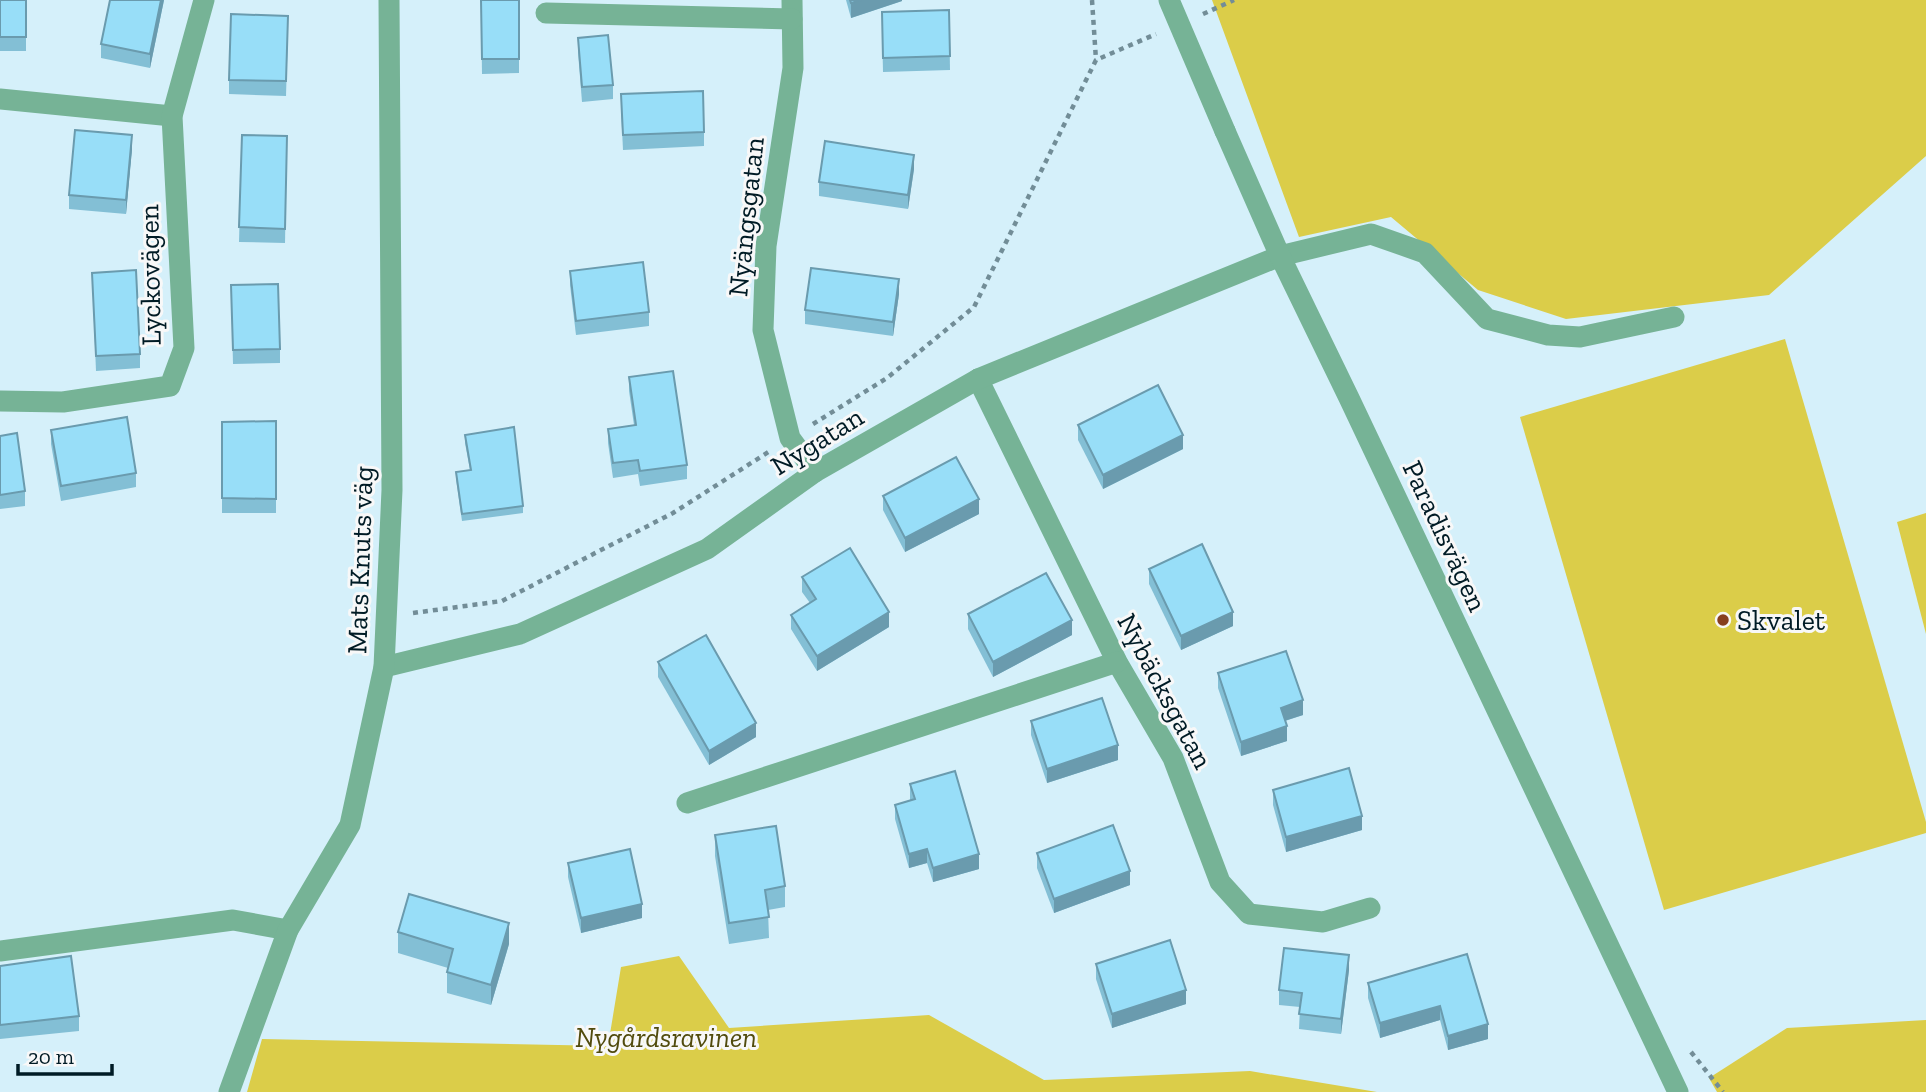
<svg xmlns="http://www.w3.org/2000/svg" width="1926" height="1092" viewBox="0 0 1926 1092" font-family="'Zilla Slab',serif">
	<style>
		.green { fill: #dbcd49 }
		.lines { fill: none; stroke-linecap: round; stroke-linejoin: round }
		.path { stroke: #728d97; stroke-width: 4.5; stroke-dasharray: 5 5; stroke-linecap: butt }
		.minor { stroke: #76b396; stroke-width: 21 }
		.tertiary { stroke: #76b396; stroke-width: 21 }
		.tertiary-bridge { stroke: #76b396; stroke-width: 21 }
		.wall { fill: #83bfd5 }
		.shaded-wall { fill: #6a9bae }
		.building { fill: #98def8; stroke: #6a9bae; stroke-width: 2 }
		.poi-dot { fill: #873f1f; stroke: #f8f8f8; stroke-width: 2.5 }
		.labels { text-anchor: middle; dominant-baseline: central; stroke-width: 6; stroke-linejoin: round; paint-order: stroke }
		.street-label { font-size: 28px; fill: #001b25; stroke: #f8f8f8 }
		.poi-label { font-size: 28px; fill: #001b25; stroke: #f8f8f8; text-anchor: start }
		.park-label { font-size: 28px; font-style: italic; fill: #514b0d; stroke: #f8f8f8 }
	</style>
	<rect width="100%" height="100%" fill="#d5f0fa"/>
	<g class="green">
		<path d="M1212,0H1926V156L1769,295L1566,319L1478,290L1391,217L1299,237Z"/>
		<path d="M1785,339L1926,822V833L1664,910L1520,417Z"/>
		<path d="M1926,513V634L1897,522Z"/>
		<path d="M679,956L729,1028L929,1015L1044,1080L1250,1071L1377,1092H247L262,1039L608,1046L621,967Z"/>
		<path d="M1926,1020V1092H1717L1709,1078L1787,1028Z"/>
	</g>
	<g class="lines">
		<g class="path">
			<path d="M1092,0L1096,60"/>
			<path d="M1203,14L1234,0"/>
			<path d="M813,424L887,378L974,307L1096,60L1156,34"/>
			<path d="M413,613L502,601L673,513L770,451"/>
			<path d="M1691,1052L1723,1092"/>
		</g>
		<g class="minor">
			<path d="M792,0L793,68L766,246L763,330L790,438L815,472"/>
			<path d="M546,13L792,19"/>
			<path d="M0,99L172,116"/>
			<path d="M978,379L1117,662L1173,758L1220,882L1249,914L1323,922L1370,908"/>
			<path d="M0,401L63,402L170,386L184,348L172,116L204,0"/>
			<path d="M384,667L520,634L707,549L815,472L978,379L1280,256L1371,234L1425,253L1487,319L1548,335L1580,337L1674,317"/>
			<path d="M687,803L1117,662"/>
			<path d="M0,951L233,920L288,930"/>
			<path d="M229,1092L288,930L350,825L384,667L392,490L389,0"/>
		</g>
		<path class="tertiary" d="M1225,131L1280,256L1349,398L1678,1092"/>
		<path class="tertiary-bridge" d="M1169,0L1225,131"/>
	</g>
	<g class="wall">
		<rect x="0" y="0" width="26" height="51"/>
		<path d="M164,0L150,68L101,58V44Z"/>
		<path d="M481,0H519V73L482,74Z"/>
		<path d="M846,0H902V1L851,18Z"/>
		<path d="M949,10L950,70L883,72L882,27Z"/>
		<path d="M288,31L286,96L229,94V80Z"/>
		<path d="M578,38L613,85V99L582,102L578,52Z"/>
		<path d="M621,109L704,132V146L623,150Z"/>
		<path d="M242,135L287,136L285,243L239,242Z"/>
		<path d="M132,149L126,214L69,209V195Z"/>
		<path d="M914,169L908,209L819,196V182Z"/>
		<path d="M570,271L649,312V326L576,335L570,285Z"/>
		<path d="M92,273L140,354V368L96,371Z"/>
		<path d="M231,285L280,349V363L233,364Z"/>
		<path d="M899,294L893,336L805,324V310Z"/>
		<path d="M629,377L687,465V479L640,486L638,474L613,478L608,443V429L634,425L629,391Z"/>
		<path d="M276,421V513H222V422Z"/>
		<path d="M1078,425L1183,449L1103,489L1078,440Z"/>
		<path d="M51,430L136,473V487L61,501L51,444Z"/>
		<path d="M465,435L523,506V513L462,521L456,479V472L470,470L465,443Z"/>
		<path d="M0,436L25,491V506L0,509Z"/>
		<path d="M883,496L979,514L905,552L883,510Z"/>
		<path d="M1149,569L1233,626L1181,650L1149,584Z"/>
		<path d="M802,577L889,627L817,671L791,629V615L810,603L802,592Z"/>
		<path d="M968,614L1072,635L993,677L968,629Z"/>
		<path d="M658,662L756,737L709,765L658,677Z"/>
		<path d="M1218,673L1303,715L1285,721L1287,741L1241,756L1218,688Z"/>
		<path d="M1031,721L1118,760L1047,783L1031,735Z"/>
		<path d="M910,784L979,869L933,882L927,863L909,868L895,819V805L910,800Z"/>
		<path d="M1273,790L1362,830L1286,852L1273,805Z"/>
		<path d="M715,835L785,886V907L768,910L769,938L729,944L715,856Z"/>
		<path d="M1037,853L1130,885L1054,913L1037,868Z"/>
		<path d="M568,863L642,918L581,933L568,877Z"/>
		<path d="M398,932L509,944L491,1005L447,993V972L448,968L398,953Z"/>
		<path d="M1467,954L1488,1039L1448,1050L1440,1020L1380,1038L1368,998V983Z"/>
		<path d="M1096,964L1186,1004L1112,1028L1096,979Z"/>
		<path d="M0,966L79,1016V1031L0,1039Z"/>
		<path d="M1349,970L1341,1034L1299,1029L1300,1007L1279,1005V990Z"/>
	</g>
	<g class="shaded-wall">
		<path d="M161,0H164L150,68V54Z"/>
		<path d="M861,0H902V1L851,18V3Z"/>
		<path d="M132,135V149L126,214V200Z"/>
		<path d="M914,155V169L908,209V195Z"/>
		<path d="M899,279V294L893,336V322Z"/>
		<path d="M1183,435V449L1103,489V475Z"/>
		<path d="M979,499V514L905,552V538Z"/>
		<path d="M889,612V627L817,671V656Z"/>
		<path d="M1233,612V626L1181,650V636Z"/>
		<path d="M1072,620V635L993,677V662Z"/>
		<path d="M1303,700V715L1281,722V708Z"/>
		<path d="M756,723V737L709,765V751Z"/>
		<path d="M1287,726V741L1241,756V742Z"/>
		<path d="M1118,745V760L1047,783V769Z"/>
		<path d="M1362,816V830L1286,852V837Z"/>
		<path d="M927,849V863L909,868V854Z"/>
		<path d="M979,854V869L933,882V868Z"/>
		<path d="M1130,871V885L1054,913V899Z"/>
		<path d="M642,904V918L581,933V918Z"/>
		<path d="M509,923V944L491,1005V985Z"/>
		<path d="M1349,955V970L1341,1034V1019Z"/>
		<path d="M1186,990V1004L1112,1028V1014Z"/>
		<path d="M1440,1006V1020L1380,1038V1023Z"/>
		<path d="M1488,1024V1039L1448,1050V1036Z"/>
	</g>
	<g class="building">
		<rect x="0" y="0" width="26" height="37"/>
		<path d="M110,0H161L150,54L101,44Z"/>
		<path d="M481,0H519V59H482Z"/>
		<path d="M850,0H861L851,3Z"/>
		<path d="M949,10L950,56L883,58L882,12Z"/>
		<path d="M231,14L288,16L286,81L229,80Z"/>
		<path d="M608,35L613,85L582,87L578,38Z"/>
		<path d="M703,91L704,132L623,135L621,94Z"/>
		<path d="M75,130L132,135L126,200L69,195Z"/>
		<path d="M242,135L287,136L285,229L239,227Z"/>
		<path d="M825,141L914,155L908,195L819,182Z"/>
		<path d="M643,262L649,312L576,321L570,271Z"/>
		<path d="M811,268L899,279L893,322L805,310Z"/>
		<path d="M136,270L140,354L96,356L92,273Z"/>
		<path d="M278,284L280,349L233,350L231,285Z"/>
		<path d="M673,371L687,465L640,471L638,460L613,463L608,429L636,425L629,377Z"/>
		<path d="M1158,385L1183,435L1103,475L1078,425Z"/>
		<path d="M127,417L136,473L61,486L51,430Z"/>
		<path d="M276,421V499L222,498V422Z"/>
		<path d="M514,427L523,506L462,514L456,472L471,470L465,435Z"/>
		<path d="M17,433L25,491L0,495V436Z"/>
		<path d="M956,457L979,499L905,538L883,496Z"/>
		<path d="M1202,544L1233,612L1181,636L1149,569Z"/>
		<path d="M850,548L889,612L817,656L791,615L816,599L802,577Z"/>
		<path d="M1046,573L1072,620L993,662L968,614Z"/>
		<path d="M706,635L756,723L709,751L658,662Z"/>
		<path d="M1286,651L1303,700L1281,708L1287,726L1241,742L1218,673Z"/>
		<path d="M1102,698L1118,745L1047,769L1031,721Z"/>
		<path d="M1349,768L1362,816L1286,837L1273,790Z"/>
		<path d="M955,771L979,854L933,868L927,849L909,854L895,805L915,799L910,784Z"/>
		<path d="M1113,825L1130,871L1054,899L1037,853Z"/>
		<path d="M776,826L785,886L765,890L769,917L729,923L715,835Z"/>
		<path d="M630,849L642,904L581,918L568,863Z"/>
		<path d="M409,894L509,923L491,985L447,972L453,949L398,932Z"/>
		<path d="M1170,940L1186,990L1112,1014L1096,964Z"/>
		<path d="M1284,948L1349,955L1341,1019L1299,1014L1302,993L1279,990Z"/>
		<path d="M1467,954L1488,1024L1448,1036L1440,1006L1380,1023L1368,983Z"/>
		<path d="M71,956L79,1016L0,1025V966Z"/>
	</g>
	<circle class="poi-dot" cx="1723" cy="620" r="7"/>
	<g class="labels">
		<g class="street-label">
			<text transform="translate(746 217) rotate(-84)">Nyängsgatan</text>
			<text transform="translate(150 275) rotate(-91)">Lyckovägen</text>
			<text transform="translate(817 441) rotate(-32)">Nygatan</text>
			<text transform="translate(1445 536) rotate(65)">Paradisvägen</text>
			<text transform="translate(360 560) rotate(-88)">Mats Knuts väg</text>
			<text transform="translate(1165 691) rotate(62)">Nybäcksgatan</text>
		</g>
		<g class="poi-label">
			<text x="1737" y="620">Skvalet</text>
		</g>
		<g class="park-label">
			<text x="666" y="1037">Nygårdsravinen</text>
		</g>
	</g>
	<path d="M18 1064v10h94v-10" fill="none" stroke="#001b25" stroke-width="3.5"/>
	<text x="28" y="1064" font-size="21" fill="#001b25" stroke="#f8f8f8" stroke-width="5" paint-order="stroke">20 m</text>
</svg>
